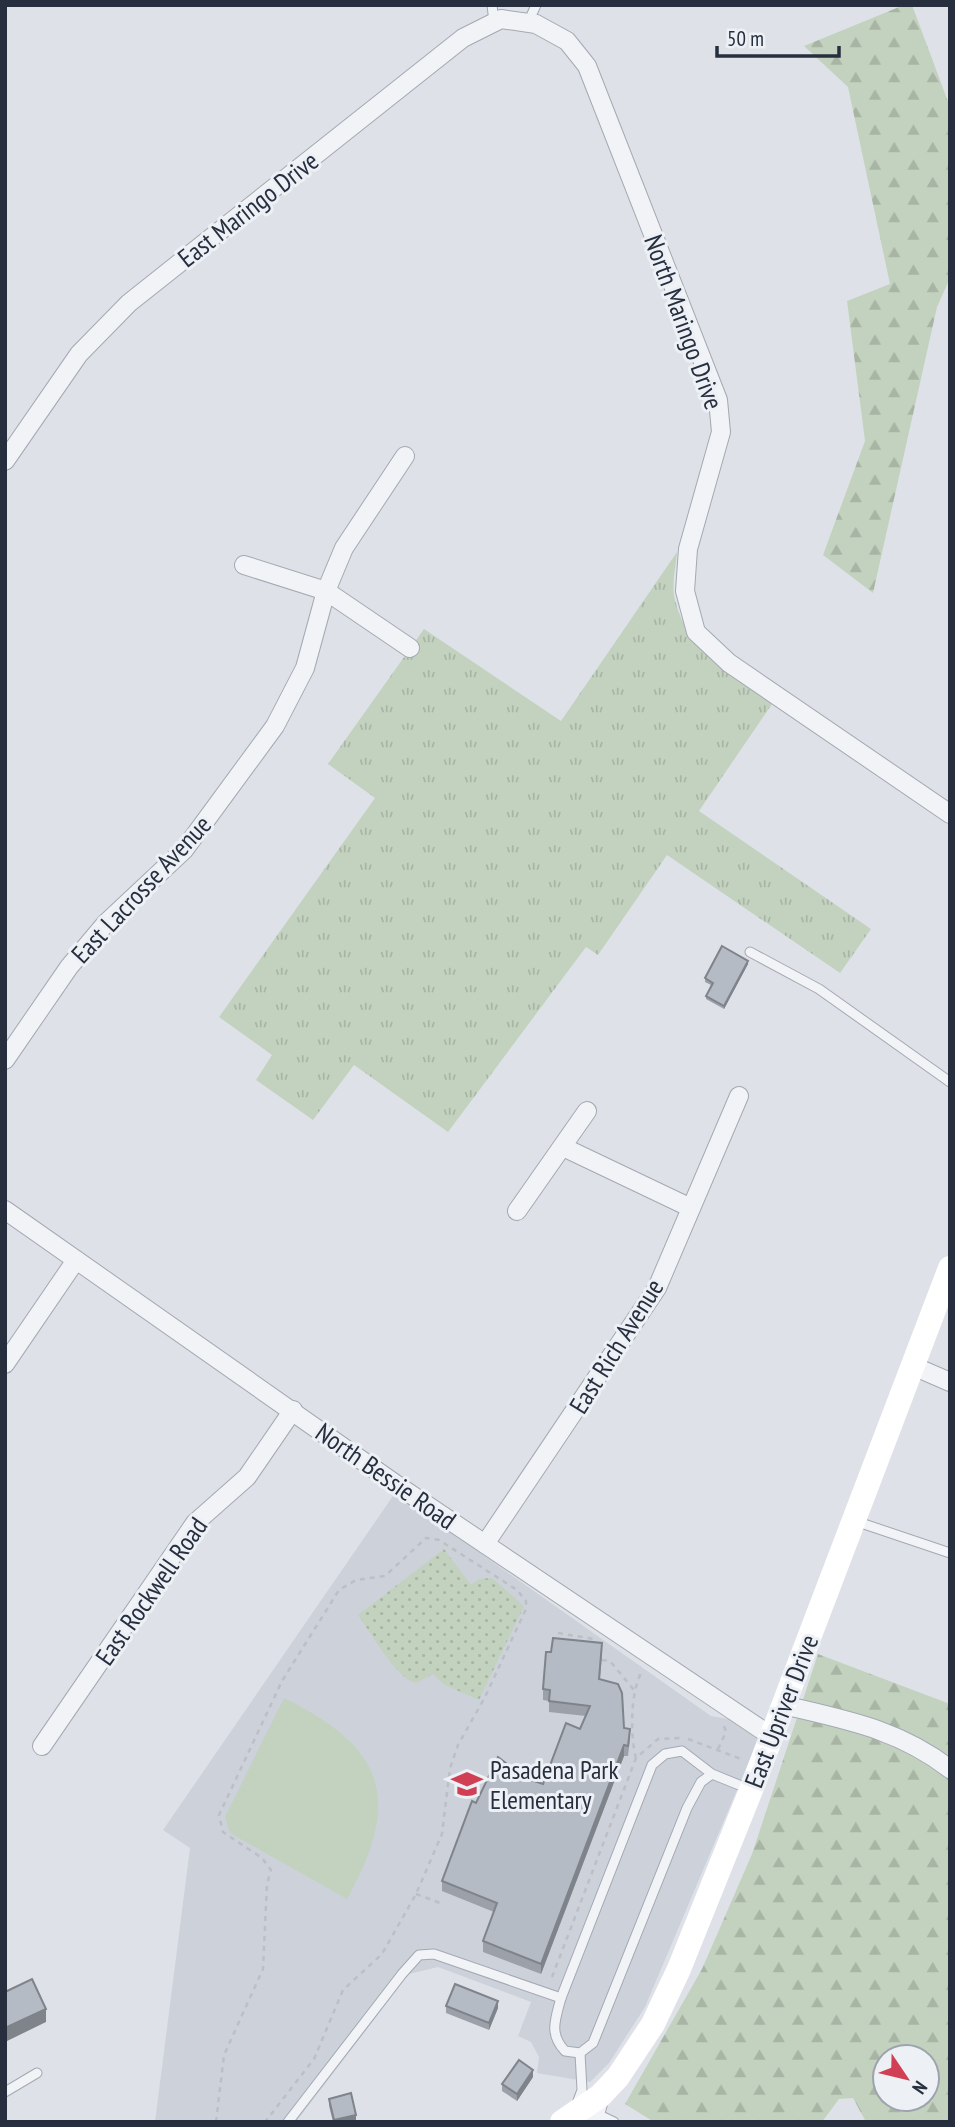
<svg xmlns="http://www.w3.org/2000/svg" width="955" height="2127" viewBox="0 0 955 2127" font-family="'PT Sans Narrow',sans-serif">
	<style>
		.built { fill: #ccd1da }
		.grass { fill: url(#grass-tufts) }
		.forest { fill: url(#forest-firs); fill-rule: evenodd }
		.park { fill: url(#park-dots) }
		.pitch { fill: #c3d2bf }
		.lines { fill: none; stroke-linecap: round; stroke-linejoin: round }
		.service-casing { stroke: #a3a9b2; stroke-width: 11 }
		.minor-casing { stroke: #a3a9b2; stroke-width: 20 }
		.path { stroke: #bcc0c6; stroke-width: 2.5; stroke-dasharray: 5 5; stroke-linecap: butt }
		.service { stroke: #f1f3f6; stroke-width: 9 }
		.minor { stroke: #f1f3f6; stroke-width: 18 }
		.secondary { stroke: #fff; stroke-width: 24 }
		.wall { fill: #9ca1a9 }
		.shaded-wall { fill: #7f838a }
		.building { fill: #b5bbc5; stroke: #7f838a; stroke-width: 2 }
		.labels { text-anchor: middle; dominant-baseline: central; stroke-width: 6; stroke-linejoin: round; paint-order: stroke }
		.street-label { font-size: 26px; fill: #272f3f; stroke: #edf1f6 }
		.poi-label { font-size: 26px; fill: #272f3f; stroke: #edf1f6; text-anchor: start }
	</style>
	<defs>
		<pattern id="grass-tufts" width="24" height="20" patternUnits="userSpaceOnUse" patternTransform="scale(1.75)"><rect width="24" height="20" fill="#c3d2bf"/><path d="M3 7l-1-3M5 7V3M7 7l1-3M15 17l-1-3M17 17v-4M19 17l1-3" fill="none" stroke="#a8b5a5"/></pattern>
		<pattern id="forest-firs" width="22" height="20" patternUnits="userSpaceOnUse" patternTransform="scale(1.75)"><rect width="22" height="20" fill="#c3d2bf"/><path d="M5 1l3.5 6h-7zM16 11l3.5 6h-7z" fill="#a8b5a5"/></pattern>
		<pattern id="park-dots" width="8" height="8" patternUnits="userSpaceOnUse" patternTransform="scale(1.75)"><rect width="8" height="8" fill="#c3d2bf"/><path d="M2 2h.1M6 6h.1" fill="none" stroke="#a8b5a5" stroke-width="1.8" stroke-linecap="round"/></pattern>
	</defs>
	<rect width="100%" height="100%" fill="#dee2e8"/>
	<path class="built" d="M395,1493L711,1716L729,1719L759,1738L645,2007L609,2063L590,2082L537,2073L539,2057L531,2042L518,2036L531,2002L438,1967L409,1974L296,2122H155L190,1848L163,1830Z"/>
	<path class="grass" d="M677,552C676,566 671,586 675,600C686,649 734,677 772,704L699,811L871,929L840,973L667,855L598,955L586,947L448,1132L354,1065L313,1120L256,1080L272,1055L219,1017L375,798L328,764L424,629L561,721Z"/>
	<g class="forest">
		<path d="M904,5H912L950,107V278L937,307L873,593L823,555L865,441L847,301L890,284L848,87L804,46Z"/>
		<path d="M818,1654L950,1704V2122H866L853,2098L839,2099L822,2122H654L625,2104L702,1969L752,1854ZM885,2057H927V2099H885Z"/>
	</g>
	<path class="park" d="M444,1549L471,1585L479,1579L492,1578L524,1606L479,1700L443,1684L433,1674L416,1683C397,1680 370,1631 358,1615Z"/>
	<path class="pitch" d="M284,1698C386,1748 402,1800 347,1899L230,1833L225,1817Z"/>
	<g class="lines">
		<g class="service-casing">
			<g id="service">
				<path d="M492,5L494,22"/>
				<path d="M528,23L536,5"/>
				<path d="M750,952L819,989L950,1082"/>
				<path d="M855,1521L950,1553"/>
				<path d="M712,1774L701,1782L687,1808L593,2043L580,2053L565,2051C549,2034 555,2020 561,1998L652,1765L665,1754L682,1751L712,1774L749,1789"/>
				<path d="M5,2092L37,2073"/>
				<path d="M576,2106L582,2090L580,2053"/>
				<path d="M595,2113L614,2122"/>
				<path d="M288,2122L402,1974L419,1955L434,1954L561,1998"/>
			</g>
		</g>
		<g class="minor-casing">
			<g id="minor">
				<path d="M5,461L79,354L129,303L463,38L501,19L536,24L567,41L587,66L718,400L721,432L688,549L685,591L696,632L729,663L950,814"/>
				<path d="M244,565L326,591L410,648"/>
				<path d="M5,1060L69,967L106,923L184,850L275,726L305,668L326,591L344,548L405,456"/>
				<path d="M563,1147L691,1208"/>
				<path d="M5,1210L397,1485L771,1736"/>
				<path d="M517,1211L587,1111"/>
				<path d="M5,1364L76,1260"/>
				<path d="M913,1366L950,1382"/>
				<path d="M485,1544L657,1288L739,1096"/>
				<path d="M783,1705C846,1720 898,1729 950,1769"/>
				<path d="M42,1746L195,1523L247,1477L293,1410"/>
				<path d="M593,2122L600,2096"/>
			</g>
		</g>
		<g class="path">
			<path d="M558,1633L594,1639"/>
			<path d="M602,1660L610,1661L634,1690"/>
			<path d="M688,1739L741,1759"/>
			<path d="M718,1749L726,1732L724,1726"/>
			<path d="M636,1758C630,1737 630,1689 643,1670"/>
			<path d="M416,1894L440,1903"/>
			<path d="M552,1977L636,1758L658,1739L682,1738"/>
			<path d="M216,2122L224,2055L263,1969L267,1884L271,1870L262,1858L223,1832L219,1815L282,1681L339,1590L356,1580L385,1576L426,1538L439,1540L517,1590L526,1601V1609L485,1697L458,1745L450,1768L442,1834L416,1894L382,1954L343,1990L314,2059L265,2122"/>
		</g>
		<use href="#service" class="service"/>
		<use href="#minor" class="minor"/>
		<path class="secondary" d="M562,2122L600,2096L618,2077L653,2024L679,1969L751,1790L950,1268"/>
	</g>
	<g class="wall">
		<path d="M748,964L724,1009L706,999V996L711,985L705,982V978Z"/>
		<path d="M602,1653L600,1679L630,1739L628,1756H624L541,1974L483,1952V1941L494,1912L442,1891V1881L476,1803L525,1778L543,1784L580,1729L586,1716L549,1712V1701L543,1700V1689Z"/>
		<path d="M446,2006L498,2008L489,2030L446,2013Z"/>
		<path d="M533,2077L517,2101L502,2091V2084Z"/>
		<path d="M329,2099L356,2122H333L329,2106Z"/>
	</g>
	<g class="shaded-wall">
		<path d="M748,961V964L724,1009V1006Z"/>
		<path d="M624,1745V1756L541,1974V1964Z"/>
		<path d="M498,2001V2008L489,2030V2023Z"/>
		<path d="M46,2009V2022L5,2042V2028Z"/>
		<path d="M533,2070V2077L517,2101V2094Z"/>
		<path d="M356,2115V2122H334V2120Z"/>
	</g>
	<g class="building">
		<path d="M722,946L748,961L724,1006L706,996L713,983L705,978Z"/>
		<path d="M553,1638L602,1643L599,1679L618,1684L622,1693L624,1728L630,1729L628,1746L624,1745L541,1964L483,1941L497,1903L442,1881L472,1801L476,1803L498,1757L525,1778L543,1784L566,1723L580,1729L590,1706L549,1701L550,1690L543,1689L546,1652H551Z"/>
		<path d="M32,1979L46,2009L5,2028V1992Z"/>
		<path d="M455,1984L498,2001L489,2023L446,2006Z"/>
		<path d="M519,2060L533,2070L517,2094L502,2084Z"/>
		<path d="M351,2093L356,2115L334,2120L329,2099Z"/>
	</g>
	<defs>
		<g id="school-bare" transform="scale(2.415)"><path d="M0-5L7-2L0 1L-7-2ZM-4 1L0 2.5L4 1V4Q0 6-4 4Z" fill="#d03f53" stroke="#edf1f6" stroke-width="2.5" paint-order="stroke"/></g>
	</defs>
	<g fill-rule="evenodd">
		<use href="#school-bare" x="467" y="1784"/>
	</g>
	<g class="labels">
		<g class="street-label">
			<text transform="translate(248 209) rotate(-38)">East Maringo Drive</text>
			<text transform="translate(684 322) rotate(70)">North Maringo Drive</text>
			<text transform="translate(141 889) rotate(-47)">East Lacrosse Avenue</text>
			<text transform="translate(616 1346) rotate(-58)">East Rich Avenue</text>
			<text transform="translate(386 1476) rotate(35)">North Bessie Road</text>
			<text transform="translate(151 1591) rotate(-55)">East Rockwell Road</text>
			<text transform="translate(781 1711) rotate(-69)">East Upriver Drive</text>
		</g>
		<g class="poi-label">
			<text x="490" y="1769">Pasadena Park<tspan x="490" dy="30">Elementary</tspan></text>
		</g>
	</g>
	<rect width="955" height="2127" fill="none" stroke="#272f3f" stroke-width="14"/>
	<g transform="translate(906 2078) rotate(125)"><circle r="33" fill="#edf1f6" stroke="#9ea3ad" stroke-width="2"/>
	<path d="M0-5L12 26L0 18L-12 26Z" fill="#d03f53"/>
	<text y="-10" font-size="19" font-weight="bold" text-anchor="middle" fill="#272f3f">N</text>
	</g>
	<path d="M717 46v10h122v-10" fill="none" stroke="#272f3f" stroke-width="3.5"/>
	<text x="727" y="46" font-size="21" fill="#272f3f" stroke="#edf1f6" stroke-width="5" paint-order="stroke">50 m</text>
</svg>
